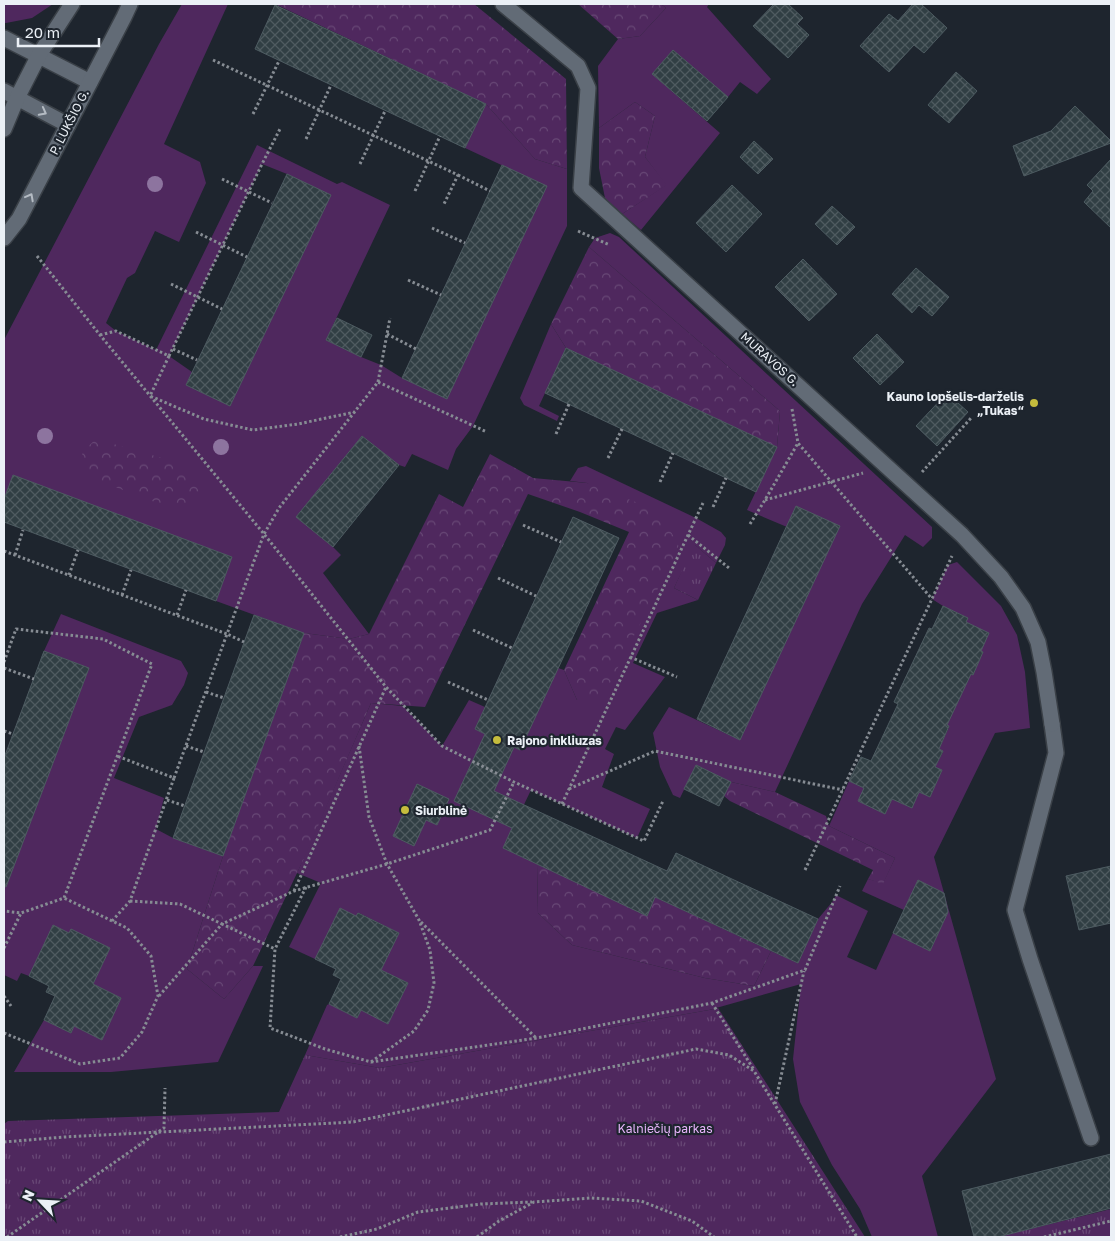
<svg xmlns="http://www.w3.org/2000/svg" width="1115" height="1241" viewBox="0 0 1115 1241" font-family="'Golos Text',sans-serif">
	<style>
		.grass { fill: #4f285e; fill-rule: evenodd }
		.forest { fill: url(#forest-crowns) }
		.park { fill: url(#park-tufts) }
		.building { fill: url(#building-cross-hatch); stroke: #4d5b61 }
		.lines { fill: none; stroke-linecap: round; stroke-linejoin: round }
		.lane-casing { stroke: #3a4047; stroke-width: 18 }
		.street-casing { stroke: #3a4047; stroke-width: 18 }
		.secondary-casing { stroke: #3a4047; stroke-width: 18 }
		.path { stroke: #868c93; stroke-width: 3; stroke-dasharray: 2.5 2.5; stroke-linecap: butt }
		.lane { stroke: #626b76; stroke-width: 15 }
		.street { stroke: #626b76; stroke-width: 15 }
		.secondary { stroke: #626b76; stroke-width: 15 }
		.tree { fill: #8d749f }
		.oneway { stroke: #b4bbc3 }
		.poi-dot { fill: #c5bc3d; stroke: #1e252e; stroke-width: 2 }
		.labels { text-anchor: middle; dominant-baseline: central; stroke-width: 4.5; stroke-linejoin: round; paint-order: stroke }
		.street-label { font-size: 12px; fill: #ebf0f6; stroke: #1e252e }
		.poi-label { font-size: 12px; font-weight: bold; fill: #ebf0f6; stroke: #1e252e; text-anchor: start }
		.park-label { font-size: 12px; fill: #e8b5fc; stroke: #1e252e }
	</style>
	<defs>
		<pattern id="forest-crowns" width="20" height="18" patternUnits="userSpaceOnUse" patternTransform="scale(1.25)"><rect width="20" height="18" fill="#4f285e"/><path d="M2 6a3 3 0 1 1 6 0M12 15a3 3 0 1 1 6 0" fill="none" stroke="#684876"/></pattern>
		<pattern id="park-tufts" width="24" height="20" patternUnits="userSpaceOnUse" patternTransform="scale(1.25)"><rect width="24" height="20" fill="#4f285e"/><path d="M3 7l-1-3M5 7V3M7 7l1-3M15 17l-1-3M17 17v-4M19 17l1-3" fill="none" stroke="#684876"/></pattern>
		<pattern id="building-cross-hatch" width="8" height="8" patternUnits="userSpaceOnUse" patternTransform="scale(1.25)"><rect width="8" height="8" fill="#313f44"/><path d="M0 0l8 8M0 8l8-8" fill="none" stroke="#4f5b60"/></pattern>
	</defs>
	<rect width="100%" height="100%" fill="#1e252e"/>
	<g class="grass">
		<path d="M4,4H53L32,18L6,23H4Z"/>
		<path d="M182,4H228L164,144L200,162L206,183L179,242L155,231L135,273L127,278L106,323L116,331L156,350L257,145L337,184L342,182L390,205L326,340L361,357L381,365L402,378L447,398L546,186L465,148L486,104L535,159L567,169V226L473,426L456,449L448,470L412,454L405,467L399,465L362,436L296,517L333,547L341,555L323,573L369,634L349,639L304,633L216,601L232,557L13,476L4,499V340L159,44ZM262,164L287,174L330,195L229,405L186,385L192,372L169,356Z"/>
		<path d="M661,4H709L707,7L771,79L757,94L740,82L728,97L673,50L652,74L720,133L641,230L622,214L666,185L645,157L655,116L635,102L599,128L598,66L618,39L640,36L666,8Z"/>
		<path d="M610,233L619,237L932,527V538L923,547L905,535L862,604L775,792L731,782L696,765L680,798L673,795L660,767L653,733L669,707L740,740L787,527L747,510L777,447L780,411L589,247L595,238Z"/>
		<path d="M551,324L566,348L539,406L559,416L557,421L524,405L520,398Z"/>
		<path d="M586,466L696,518L721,532L726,538L725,545L716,563L695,545L674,588L698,600L657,613L633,663L665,677L625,730L616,727L605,749L614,754L602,787L650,809L637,838L531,790L503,848L537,864L538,913L572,945L705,978L754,986L771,951L798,963L818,919L833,901L836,895L868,911L847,957L876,970L893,933L930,951L948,912L944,893L918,881L904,910L862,891L868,879L883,883L895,858L829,826L849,781L864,788L859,801L885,814L892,799L912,808L919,792L930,797L942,770L935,767L943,752L939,749L949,727L941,723L967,673L973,675L983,652L981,651L966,622L968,618L943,606L932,599L948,565L957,562L1001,606L1017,635L1025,672L1030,728L995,733L934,857L996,1079L922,1176L938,1237H872L860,1209L832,1165L800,1102L793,1059L801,984L709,1010L380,1068L305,1055L327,1005L329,1004L357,1018L361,1010L388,1023L408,983L381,970L399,933L359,913L315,959L289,947L321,883L297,873L371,703L403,706L442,746L469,700L485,707L475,729L520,750L558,668L564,670L577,700L679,547L587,483L570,481L578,468Z"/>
		<path d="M61,614L181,661L188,673L184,685L172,705L139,717L114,778L164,798L156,829L173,838L223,856L187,969L224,999L253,966H263L218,1062L111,1072H14L44,1020L71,1033L74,1026L102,1039L121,998L93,984L110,948L71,930L69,933L53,926L29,976L21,973L17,981L4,975V890L89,668L44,651Z"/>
	</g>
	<g class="forest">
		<path d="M275,4H474L566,79L567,169L535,159L486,104Z"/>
		<path d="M578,4H661L666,8L640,36L618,39Z"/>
		<path d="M635,102L655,116L645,157L667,185L622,214L605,198L599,168V128Z"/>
		<path d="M589,247L780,411L777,447L566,348L551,324Z"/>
		<path d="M95,440L110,443L176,462L197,481L201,494L198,505L183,509L152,501L94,479L80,465L83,451Z"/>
		<path d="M490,454L533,478L587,483L661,512L679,547L605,693L577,700L564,670L629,532L580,512L528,494L425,707L371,703L306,854L253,966L224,999L187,969L223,856L304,633L349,639L369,634L439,494L463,507Z"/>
		<path d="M731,782L775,792L826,816L829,826L895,858L883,884L868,879L873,870L730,801L724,796Z"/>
		<path d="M537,864L647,915L655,897L771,951L754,986L705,978L572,945L538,913Z"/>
	</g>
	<g class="park">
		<path d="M694,544L716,563L698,600L674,588Z"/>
		<path d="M718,1008L865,1237H4V1124L8,1121L279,1112L305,1055L380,1068L709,1010Z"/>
		<path d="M1111,1209V1237H998Z"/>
	</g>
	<g class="building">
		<path d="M774,4H788L803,18L797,24L809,35L788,58L753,26Z"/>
		<path d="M913,4H921L947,28L924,53L914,45L889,72L860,46L889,14L898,21Z"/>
		<path d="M275,5L486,104L465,148L255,49Z"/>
		<path d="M673,50L728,97L707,121L652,74Z"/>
		<path d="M956,72L977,91L949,123L928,105Z"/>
		<path d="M1075,106L1111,141V143L1024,176L1013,146L1051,131Z"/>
		<path d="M754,141L773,159L758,174L740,157Z"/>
		<path d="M1111,159V228L1084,202L1093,191L1087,185Z"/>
		<path d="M502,165L547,186L447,399L402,378Z"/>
		<path d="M287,174L331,195L230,406L186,385Z"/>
		<path d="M732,185L762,214L726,252L696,223Z"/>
		<path d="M832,206L855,227L837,245L815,224Z"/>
		<path d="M803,259L837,294L809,321L775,287Z"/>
		<path d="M916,268L949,297L932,316L919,305L912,313L892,294Z"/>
		<path d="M337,318L372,335L361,357L326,340Z"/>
		<path d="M877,334L904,362L880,385L853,358Z"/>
		<path d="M566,348L777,447L756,492L545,393Z"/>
		<path d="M947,393L968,412L937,446L916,426Z"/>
		<path d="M362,436L399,465L333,547L296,517Z"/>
		<path d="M13,475L232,557L216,601L4,522V499Z"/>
		<path d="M796,506L840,526L740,740L697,719Z"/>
		<path d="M573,517L619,538L520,750L514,747L494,791L667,871L676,853L818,919L798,963L655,897L647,916L503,848L512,828L454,801L485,734L475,729Z"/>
		<path d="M943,606L968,618L966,622L989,633L981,651L983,652L973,675L971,674L947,725L949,726L939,749L943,751L935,767L942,770L930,797L919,792L912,808L892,799L885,814L858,801L864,788L849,781L861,757L871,761L898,704L894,702L929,628L932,629Z"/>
		<path d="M254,615L304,633L223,856L173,838Z"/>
		<path d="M44,651L89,668L6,887L4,886V758Z"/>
		<path d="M696,765L731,782L719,806L684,789Z"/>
		<path d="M417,784L449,799L437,825L426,820L414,846L393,836Z"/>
		<path d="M1111,866V923L1079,930L1066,876Z"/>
		<path d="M918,880L944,893L948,912L930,951L893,933Z"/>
		<path d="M340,908L356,916L358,913L399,933L381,970L408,983L388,1024L361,1010L357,1018L329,1004L341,979L333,975L336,969L315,959Z"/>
		<path d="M53,925L69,933L71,929L110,948L93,984L121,998L102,1040L74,1026L71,1033L44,1020L55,996L46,992L49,986L29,976Z"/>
		<path d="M1111,1154V1208L998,1237H974L962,1191Z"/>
	</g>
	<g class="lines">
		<g class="lane-casing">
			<path id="lane" d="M1052,724L1056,753L1015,910L1030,959L1091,1138"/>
		</g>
		<g class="street-casing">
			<g id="street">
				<path d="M503,4L578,66L588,88L581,188L962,535L1001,577L1023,608L1038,642L1044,672L1052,724"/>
				<path d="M4,38L90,82"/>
				<path d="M4,91L68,125"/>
			</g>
		</g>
		<g class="secondary-casing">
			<g id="secondary">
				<path d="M4,129L17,98L39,55L72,4"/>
				<path d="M4,238L19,219L124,17L130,4"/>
			</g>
		</g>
		<g class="path">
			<path d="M213,60L458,175L444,204"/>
			<path d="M253,114L279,61"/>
			<path d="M306,139L331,85"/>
			<path d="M360,164L385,111"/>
			<path d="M458,175L490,191"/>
			<path d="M222,179L272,203"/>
			<path d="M415,191L440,136"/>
			<path d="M432,228L465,243"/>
			<path d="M578,231L610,245"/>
			<path d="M196,232L247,257"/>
			<path d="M37,256L100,335L264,534L386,687L442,746L514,782L644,841L663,801"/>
			<path d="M408,280L441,295"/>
			<path d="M171,284L222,309"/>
			<path d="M387,334L416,349"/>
			<path d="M100,335L116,331L169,356L262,164L281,127"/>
			<path d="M173,349L197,360"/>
			<path d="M169,356L150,396L204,419L253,430L298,424L355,412"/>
			<path d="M378,382L390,318"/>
			<path d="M792,409L798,443L932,599"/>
			<path d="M556,434L569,404"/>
			<path d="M608,458L622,429"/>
			<path d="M922,472L972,417"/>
			<path d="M660,482L673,453"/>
			<path d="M765,500L863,473"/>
			<path d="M713,507L726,478"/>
			<path d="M750,524L765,500L798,443"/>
			<path d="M523,525L561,542"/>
			<path d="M688,535L729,568"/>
			<path d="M4,551L227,634L264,534L279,508L378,382L487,432"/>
			<path d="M15,555L23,530"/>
			<path d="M69,575L78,550"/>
			<path d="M498,578L536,596"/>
			<path d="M122,595L131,570"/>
			<path d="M177,615L186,590"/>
			<path d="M473,630L512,648"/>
			<path d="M630,657L677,677"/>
			<path d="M4,662L16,629L103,639L152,664L64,898L21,913L4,911"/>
			<path d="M4,668L34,679"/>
			<path d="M448,682L488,700"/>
			<path d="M206,692L224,698"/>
			<path d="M4,731L13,734"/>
			<path d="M186,746L204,752"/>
			<path d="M359,746L369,817L387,864L419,920L430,950L434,983L428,1010L414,1031L371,1062"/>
			<path d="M174,778L227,634L244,642"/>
			<path d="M569,789L655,751L843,790"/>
			<path d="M167,800L185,806"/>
			<path d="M562,804L703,503"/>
			<path d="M805,870L952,556"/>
			<path d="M306,887L275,949L270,1028L325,1049L371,1062L537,1038L712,1003L805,970L840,886"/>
			<path d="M294,891L386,687"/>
			<path d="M130,901L180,904L222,924L294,891L387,864L490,830L514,782"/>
			<path d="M112,921L130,901L174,778L117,756"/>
			<path d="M421,922L536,1038"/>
			<path d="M4,948L21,913"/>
			<path d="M4,996L11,1006"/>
			<path d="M159,996L222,924L275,949"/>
			<path d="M712,1003L754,1070"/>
			<path d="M4,1033L80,1064L120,1058L142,1032L158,996L151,956L127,928L64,898"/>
			<path d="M775,1104L804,971"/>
			<path d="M4,1142L64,1137L353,1122L696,1049L729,1055L754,1071L857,1237"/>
			<path d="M7,1237L164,1128L165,1088"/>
			<path d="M340,1237L377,1229L418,1212L481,1204L532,1202"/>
			<path d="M477,1237L499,1221L534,1202L591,1198L641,1201L692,1221L714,1237"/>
			<path d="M1044,1237L1111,1221"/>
		</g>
		<use href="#lane" class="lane"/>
		<use href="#street" class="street"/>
		<use href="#secondary" class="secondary"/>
	</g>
	<g class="tree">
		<circle cx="155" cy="184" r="8"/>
		<circle cx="45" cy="436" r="8"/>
		<circle cx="221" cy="447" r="8"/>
	</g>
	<defs><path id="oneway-chevron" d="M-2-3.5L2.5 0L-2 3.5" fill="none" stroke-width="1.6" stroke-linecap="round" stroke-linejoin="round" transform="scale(1.25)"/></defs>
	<g class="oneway">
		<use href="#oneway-chevron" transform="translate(43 112) rotate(28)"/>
		<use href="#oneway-chevron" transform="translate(30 197) rotate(-62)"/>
	</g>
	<g class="poi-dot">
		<circle cx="1034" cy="403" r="5"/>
		<circle cx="497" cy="740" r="5"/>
		<circle cx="405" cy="810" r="5"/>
	</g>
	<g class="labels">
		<g class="street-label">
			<text transform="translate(69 122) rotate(-63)">P. LUKŠIO G.</text>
			<text transform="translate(770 359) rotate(42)">MURAVOS G.</text>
		</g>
		<g class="poi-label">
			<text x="1024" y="396" text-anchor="end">Kauno lopšelis-darželis<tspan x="1024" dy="14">„Tukas“</tspan></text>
			<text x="507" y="740">Rajono inkliuzas</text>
			<text x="415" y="810">Siurblinė</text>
		</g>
		<g class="park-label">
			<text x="665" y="1128">Kalniečių parkas</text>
		</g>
	</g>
	<rect width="1115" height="1241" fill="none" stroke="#ebf0f6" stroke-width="10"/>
	<g transform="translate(40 1201) rotate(295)" stroke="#1e252e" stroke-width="4" paint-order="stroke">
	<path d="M0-4L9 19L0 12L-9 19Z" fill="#ebf0f6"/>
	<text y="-8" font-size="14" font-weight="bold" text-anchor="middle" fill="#ebf0f6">N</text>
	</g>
	<path d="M18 38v8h81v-8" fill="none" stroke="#ebf0f6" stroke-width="2.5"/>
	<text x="25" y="38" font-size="15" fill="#ebf0f6" stroke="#1e252e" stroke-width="4" paint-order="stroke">20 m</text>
</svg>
